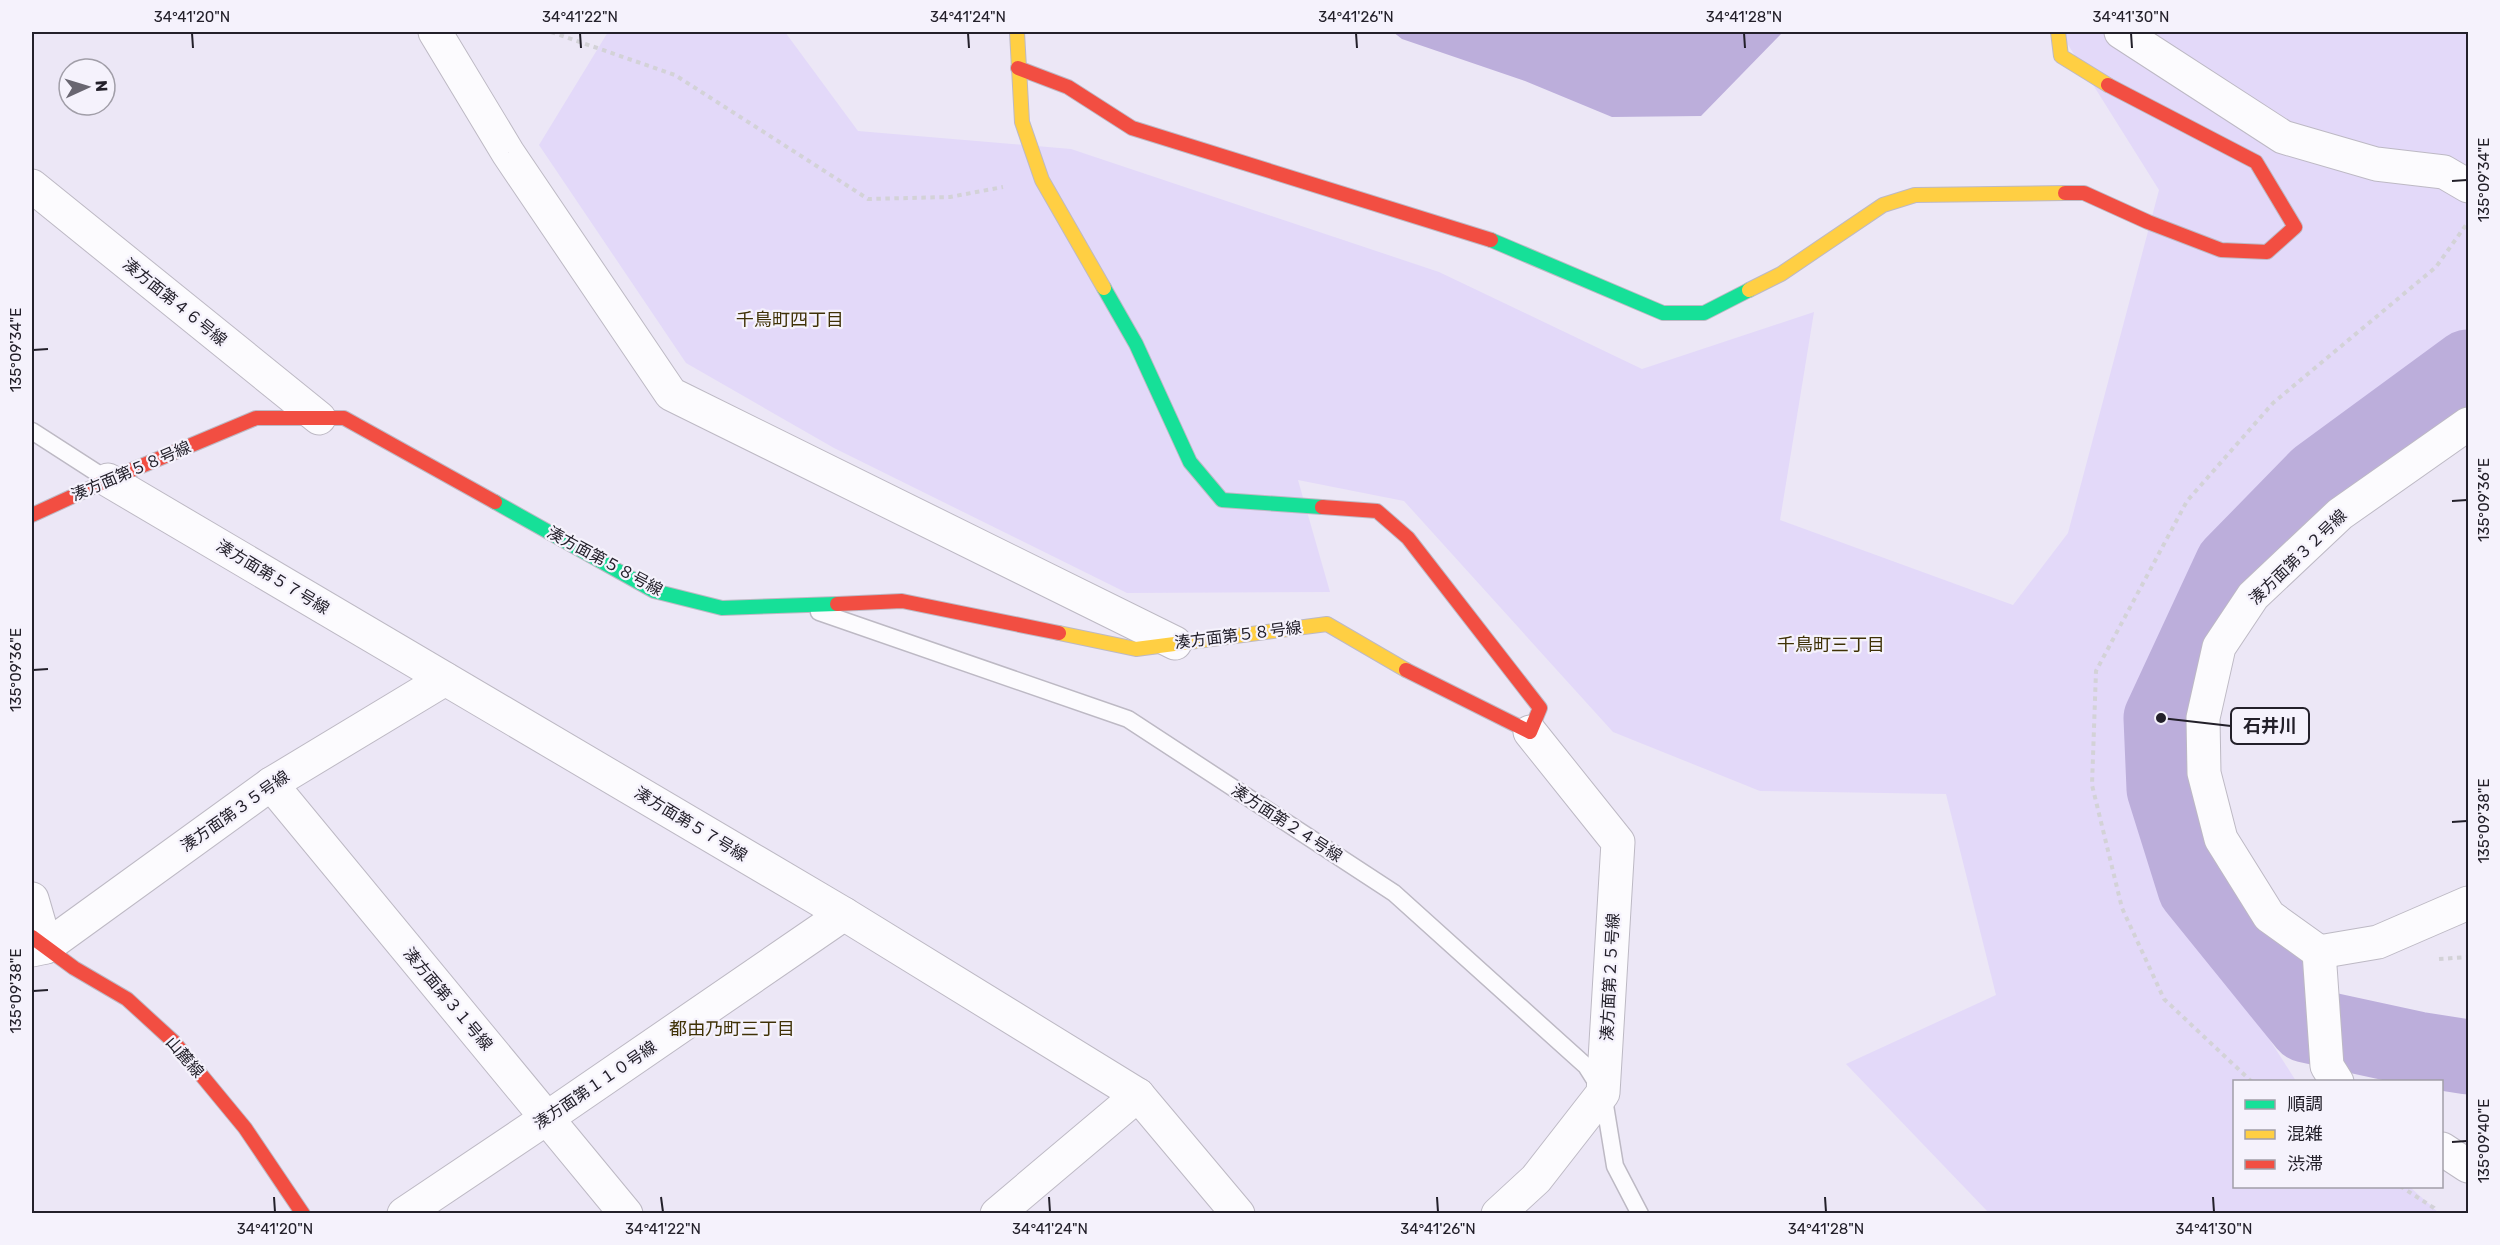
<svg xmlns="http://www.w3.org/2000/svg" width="2500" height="1245" viewBox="0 0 2500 1245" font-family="Rubik,'Noto Sans JP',sans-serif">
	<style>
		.green { fill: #e3d9f9 }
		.water { fill: #bcaedb }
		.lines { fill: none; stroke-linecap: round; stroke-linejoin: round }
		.river { stroke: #bcaedb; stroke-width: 75 }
		.lane-casing { stroke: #bdb9c4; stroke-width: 19 }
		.street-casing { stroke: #bdb9c4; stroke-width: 35 }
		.fast-casing { stroke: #bdb9c4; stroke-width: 16 }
		.slow-casing { stroke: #bdb9c4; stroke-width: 16 }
		.jam-casing { stroke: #bdb9c4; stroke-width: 16 }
		.path { stroke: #d3d2d7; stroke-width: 4; stroke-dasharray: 4.5 4.5; stroke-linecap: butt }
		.lane { stroke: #fcfbfe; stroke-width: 16 }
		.street { stroke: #fcfbfe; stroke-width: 33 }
		.fast { stroke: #16e098; stroke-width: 14 }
		.slow { stroke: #ffcf43; stroke-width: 14 }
		.jam { stroke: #f24e42; stroke-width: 14 }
		.ticks { fill: none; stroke: #23202a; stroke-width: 2 }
		.labels { text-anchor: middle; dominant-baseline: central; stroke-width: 4.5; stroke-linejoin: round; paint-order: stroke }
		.street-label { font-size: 16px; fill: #23202a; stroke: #f5f2fc }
		.neighbourhood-label { font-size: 18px; fill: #3f3106; stroke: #f5f2fc }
		.leader { fill: none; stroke: #23202a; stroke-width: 2 }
		.callout-dot { fill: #23202a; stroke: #f5f2fc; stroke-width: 2 }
		.callout { fill: #f5f2fc; stroke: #23202a; stroke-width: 2 }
		.callout-label { font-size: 18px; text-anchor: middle; font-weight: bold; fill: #23202a }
		.neatline { fill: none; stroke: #23202a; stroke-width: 2 }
		.ticks-label { font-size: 15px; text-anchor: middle; fill: #23202a }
	</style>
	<rect width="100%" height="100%" fill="#ece7f6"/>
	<path class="green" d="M608,32H785L858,131L1071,149L1439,272L1642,369L1814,312L1780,520L2013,605L2068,533L2159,190L2060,32H2468V335L2413,362L2231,562L2158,717L2181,900L2296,1081L2234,1082V1186L2410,1187L2439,1213H1989L1846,1064L1996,995L1946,794L1760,791L1613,732L1404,501L1298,480L1330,592L1127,593L834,448L686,363L539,145Z"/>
	<path class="water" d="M1393,32H1783L1701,116L1612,117L1525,81L1402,39Z"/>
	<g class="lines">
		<path class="river" d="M2468,367L2318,477L2232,565L2161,718L2164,789L2195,888L2306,1025L2417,1049L2468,1057"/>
		<g class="lane-casing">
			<g id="lane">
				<path d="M32,431L108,480"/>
				<path d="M819,612L1128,719L1394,893L1586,1066L1603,1093L1615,1166L1640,1214"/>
			</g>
		</g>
		<g class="street-casing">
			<g id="street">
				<path d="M435,32L508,153L671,394L1175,643"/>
				<path d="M2121,32L2283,137L2376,164L2444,172L2468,186"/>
				<path d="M32,186L319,418"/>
				<path d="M108,480L844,914L1138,1095L1238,1214"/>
				<path d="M271,784L626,1214"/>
				<path d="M32,899L46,947"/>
				<path d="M32,950L46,947L271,784L445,679"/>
				<path d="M2319,952L2269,916L2221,839L2204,773L2203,718L2219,647L2253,596L2340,514L2468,424"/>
				<path d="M2319,952L2378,942L2468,903"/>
				<path d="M2319,952L2327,1066L2337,1082"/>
				<path d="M2442,1149L2468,1166"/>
				<path d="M404,1214L547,1118L844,914"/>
				<path d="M997,1214L1138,1095"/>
				<path d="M1498,1214L1536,1179L1603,1093L1618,842L1530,732"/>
			</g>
		</g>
		<g class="fast-casing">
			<g id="fast">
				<path d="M1491,240L1663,313H1704L1749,290"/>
				<path d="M1104,288L1136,344L1190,462L1222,500L1322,507"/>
				<path d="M495,502L654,591L722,608L837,604"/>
			</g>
		</g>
		<g class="slow-casing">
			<g id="slow">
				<path d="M1017,32L1022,122L1042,180L1104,288"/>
				<path d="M2058,32L2061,56L2108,85"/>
				<path d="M1749,290L1781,274L1883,205L1915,195L2065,193"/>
				<path d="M1059,633L1136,649L1327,624L1406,670"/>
			</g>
		</g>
		<g class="jam-casing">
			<g id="jam">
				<path d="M1018,68L1068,87L1132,128L1491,240"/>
				<path d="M2065,193H2084L2148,222L2221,250L2267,252L2295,227L2256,162L2108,85"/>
				<path d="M1322,507L1377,511L1408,538L1540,708L1530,732L1406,670"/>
				<path d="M32,515L108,480L256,418H344L495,502"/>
				<path d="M837,604L902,601L1059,633"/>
				<path d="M32,937L74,968L127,999L174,1042L245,1128L303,1214"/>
			</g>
		</g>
		<g class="path">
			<path d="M551,32L675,75L868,199L950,197L1003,187"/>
			<path d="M2439,959L2468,957"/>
			<path d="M2252,1082L2164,999L2122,908L2092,785L2096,671L2187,501L2273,403L2436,267L2466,225"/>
			<path d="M2400,1186L2434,1208L2438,1214"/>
		</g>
		<use href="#lane" class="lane"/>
		<use href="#street" class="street"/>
		<use href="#fast" class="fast"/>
		<use href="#slow" class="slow"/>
		<use href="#jam" class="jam"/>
	</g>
	<path class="ticks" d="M192,33L193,48M580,33L581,48M968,33L969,48M1356,33L1357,48M1744,33L1745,48M2131,33L2132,48M2452,181L2467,180M33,350L48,349M2452,501L2467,500M33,670L48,669M2452,822L2467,821M33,991L48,990M2452,1142L2467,1141M274,1197L275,1212M661,1197L663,1212M1049,1197L1050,1212M1437,1197L1438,1212M1825,1197L1826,1212M2213,1197L2214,1212"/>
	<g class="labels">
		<g class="street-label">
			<text transform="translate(175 302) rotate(39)">湊方面第４６号線</text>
			<text transform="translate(131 471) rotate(-23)">湊方面第５８号線</text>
			<text transform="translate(2298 557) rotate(-44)">湊方面第３２号線</text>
			<text transform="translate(605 561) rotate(28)">湊方面第５８号線</text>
			<text transform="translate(273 577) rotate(31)">湊方面第５７号線</text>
			<text transform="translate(1238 635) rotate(-7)">湊方面第５８号線</text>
			<text transform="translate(235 811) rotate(-35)">湊方面第３５号線</text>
			<text transform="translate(1287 823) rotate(33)">湊方面第２４号線</text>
			<text transform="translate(691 824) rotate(31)">湊方面第５７号線</text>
			<text transform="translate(1610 977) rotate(-87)">湊方面第２５号線</text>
			<text transform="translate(448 999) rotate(50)">湊方面第３１号線</text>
			<text transform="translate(185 1057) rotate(49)">山麓線</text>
			<text transform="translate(595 1085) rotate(-34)">湊方面第１１０号線</text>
		</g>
		<g class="neighbourhood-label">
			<text x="790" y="320">千鳥町四丁目</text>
			<text x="1831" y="645">千鳥町三丁目</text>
			<text x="732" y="1029">都由乃町三丁目</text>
		</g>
	</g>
	<path class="leader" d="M2161 718L2231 726"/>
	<circle class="callout-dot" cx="2161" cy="718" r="6"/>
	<rect class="callout" x="2231" y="708" width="78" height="36" rx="6"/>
	<g class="callout-label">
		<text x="2270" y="732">石井川</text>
	</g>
	<rect width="2500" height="1245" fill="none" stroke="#f5f2fc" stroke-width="66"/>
	<rect x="2233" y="1080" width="210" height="108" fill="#f5f2fc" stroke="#a19ea8" stroke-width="1.5"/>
	<rect x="2245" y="1100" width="30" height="9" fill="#16e098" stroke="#a19ea8" stroke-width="1.5"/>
	<text x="2287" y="1110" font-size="18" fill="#23202a">順調</text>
	<rect x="2245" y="1130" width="30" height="9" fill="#ffcf43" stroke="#a19ea8" stroke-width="1.5"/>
	<text x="2287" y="1140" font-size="18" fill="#23202a">混雑</text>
	<rect x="2245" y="1160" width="30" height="9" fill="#f24e42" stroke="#a19ea8" stroke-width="1.5"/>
	<text x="2287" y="1170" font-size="18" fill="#23202a">渋滞</text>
	<g transform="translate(87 87) rotate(86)"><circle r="28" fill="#f5f2fc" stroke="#a19ea8" stroke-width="1.5"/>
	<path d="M0-4.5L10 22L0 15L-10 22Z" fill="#696671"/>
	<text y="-9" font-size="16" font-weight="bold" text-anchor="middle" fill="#23202a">N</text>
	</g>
	<rect x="33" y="33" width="2434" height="1179" class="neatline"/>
	<g class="ticks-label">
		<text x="192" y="22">34°41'20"N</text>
		<text x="580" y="22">34°41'22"N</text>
		<text x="968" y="22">34°41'24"N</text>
		<text x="1356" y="22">34°41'26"N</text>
		<text x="1744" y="22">34°41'28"N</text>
		<text x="2131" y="22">34°41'30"N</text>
		<text transform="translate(2484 180) rotate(-90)" y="5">135°09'34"E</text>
		<text transform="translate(16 350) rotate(-90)" y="5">135°09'34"E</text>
		<text transform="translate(2484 500) rotate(-90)" y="5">135°09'36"E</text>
		<text transform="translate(16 670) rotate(-90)" y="5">135°09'36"E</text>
		<text transform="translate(2484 821) rotate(-90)" y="5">135°09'38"E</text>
		<text transform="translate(16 991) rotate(-90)" y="5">135°09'38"E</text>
		<text transform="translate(2484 1141) rotate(-90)" y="5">135°09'40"E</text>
		<text x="275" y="1234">34°41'20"N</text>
		<text x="663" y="1234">34°41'22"N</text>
		<text x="1050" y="1234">34°41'24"N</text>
		<text x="1438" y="1234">34°41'26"N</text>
		<text x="1826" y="1234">34°41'28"N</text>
		<text x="2214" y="1234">34°41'30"N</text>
	</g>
</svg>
